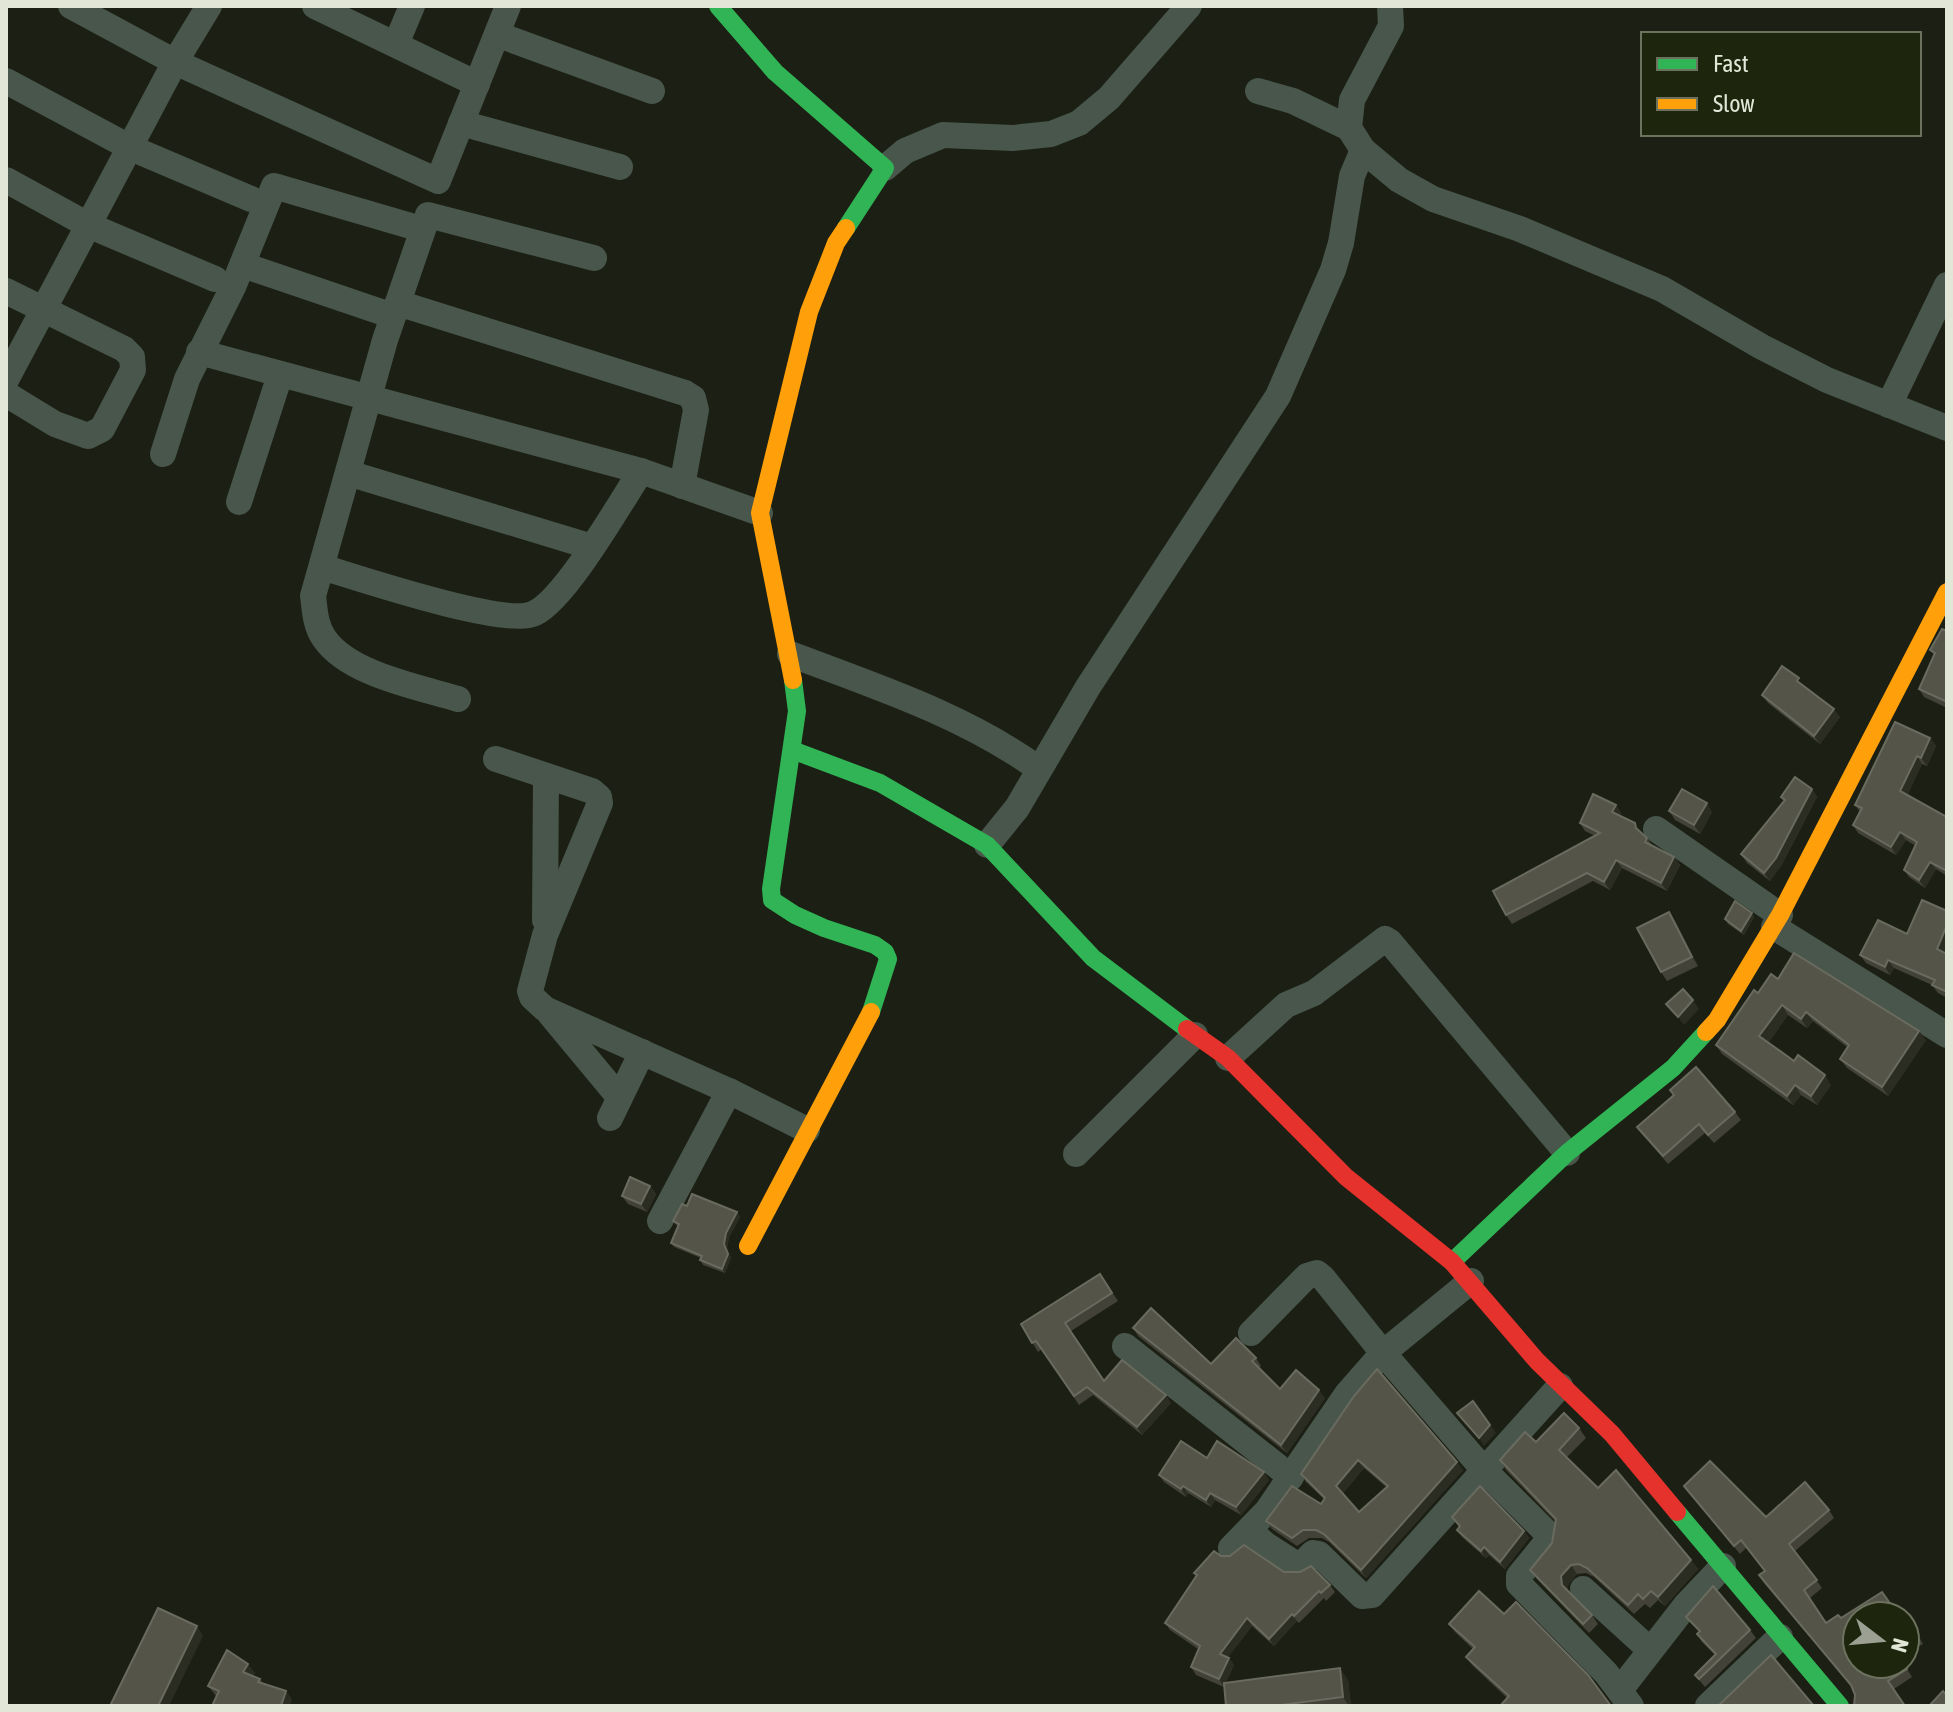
<svg xmlns="http://www.w3.org/2000/svg" width="1953" height="1712" viewBox="0 0 1953 1712" font-family="'Asap Condensed',sans-serif">
	<style>
		.lines { fill: none; stroke-linecap: round; stroke-linejoin: round }
		.street { stroke: #48564b; stroke-width: 26 }
		.fast { stroke: #30b455; stroke-width: 18 }
		.slow { stroke: #ff9f0a; stroke-width: 18 }
		.jam { stroke: #e5322d; stroke-width: 18 }
		.wall { fill: #434238; fill-rule: evenodd }
		.shaded-wall { fill: #2c2d22 }
		.building { fill: #545449; stroke: #6a6b5f; stroke-width: 2; fill-rule: evenodd }
	</style>
	<rect width="100%" height="100%" fill="#1c1f13"/>
	<g class="lines">
		<g class="street">
			<path d="M71,6L175,62L438,181L508,6"/>
			<path d="M315,6L477,84"/>
			<path d="M1390,6L1391,26L1352,100L1349,128L1363,150L1399,180L1433,199L1520,229L1662,289L1762,347L1827,380L1947,428"/>
			<path d="M499,35L652,91"/>
			<path d="M396,44L412,6"/>
			<path d="M6,81L131,148L251,199"/>
			<path d="M1258,91L1293,101L1349,128"/>
			<path d="M461,123L620,167"/>
			<path d="M885,168L905,151L943,135L1013,138L1051,134L1079,123L1109,98L1189,6"/>
			<path d="M6,180L88,225L215,279"/>
			<path d="M243,265L393,316"/>
			<path d="M6,291L124,349L132,357L133,370L102,429L88,436L55,424L6,394"/>
			<path d="M398,303L685,393L693,398L696,410L682,486"/>
			<path d="M199,352L641,471L760,513"/>
			<path d="M6,380L175,62L209,6"/>
			<path d="M1889,405L1947,285"/>
			<path d="M163,454L187,379L233,287L274,186L421,229"/>
			<path d="M348,473L592,547"/>
			<path d="M239,502L280,375"/>
			<path d="M322,567C358,578 507,628 535,613C566,598 620,503 641,471"/>
			<path d="M790,654C877,687 964,715 1039,769"/>
			<path d="M458,699C418,687 348,674 324,638C315,625 315,610 313,596L385,340L428,215L594,258"/>
			<path d="M496,759L592,791L599,797L600,803L545,935L530,991L532,997L545,1009L729,1091L807,1130"/>
			<path d="M1656,829L1780,915"/>
			<path d="M987,845L1017,808L1088,687L1278,396L1333,270L1341,243L1352,176L1363,150"/>
			<path d="M545,920L546,776"/>
			<path d="M1774,927L1947,1035"/>
			<path d="M550,1014L619,1097"/>
			<path d="M1228,1058L1286,1005L1314,993L1385,939L1390,942L1567,1153"/>
			<path d="M610,1118L642,1052"/>
			<path d="M1076,1154L1195,1035"/>
			<path d="M660,1221L729,1091"/>
			<path d="M1251,1333L1307,1276L1317,1273L1323,1278L1383,1353L1484,1470L1547,1533L1546,1543L1519,1576V1584L1606,1673L1631,1706"/>
			<path d="M1125,1346L1291,1477"/>
			<path d="M1249,1530L1266,1545L1297,1565L1302,1564L1313,1553L1319,1554L1362,1596L1372,1595L1560,1386"/>
			<path d="M1231,1548L1267,1511L1347,1394L1368,1370L1383,1353L1471,1281"/>
			<path d="M1583,1589L1650,1650"/>
			<path d="M1620,1690L1686,1605L1723,1566"/>
			<path d="M1708,1706L1780,1637"/>
		</g>
		<g class="fast">
			<path d="M718,6L775,72L885,168L846,228"/>
			<path d="M793,680L797,711L771,889L772,900L795,915L824,928L875,945L885,952L888,959L871,1012"/>
			<path d="M792,750L880,783L987,845L1093,958L1187,1029"/>
			<path d="M1452,1262L1567,1153L1673,1068L1706,1032"/>
			<path d="M1677,1512L1840,1706"/>
		</g>
		<g class="slow">
			<path d="M793,680L760,513L809,312L836,243L846,228"/>
			<path d="M1706,1032L1717,1020L1780,915L1947,592"/>
			<path d="M748,1246L871,1012"/>
		</g>
		<path class="jam" d="M1187,1029L1228,1058L1346,1177L1452,1262L1537,1361L1612,1434L1677,1512"/>
	</g>
	<g class="wall">
		<path d="M1947,631V708L1924,697L1919,689L1934,655L1930,650Z"/>
		<path d="M1805,686L1840,717L1820,744L1768,703L1762,695Z"/>
		<path d="M1930,738L1936,746L1927,766L1922,764L1907,795L1947,817V876L1936,869L1925,888L1909,877L1904,870L1916,846L1906,840L1896,855L1858,833L1853,825L1860,812L1855,805Z"/>
		<path d="M1812,789L1817,797L1781,866L1770,881L1747,863L1741,854L1784,801L1781,797Z"/>
		<path d="M1616,805L1621,813L1620,816L1647,838L1652,845L1674,857L1680,865L1667,891L1622,868L1610,890L1593,881L1512,924L1506,915L1595,836L1585,831L1580,823Z"/>
		<path d="M1669,811L1712,812L1700,834L1675,820Z"/>
		<path d="M1947,911V947L1945,952L1947,954V998L1938,993L1932,985L1894,968L1890,975L1866,963L1860,955L1907,934Z"/>
		<path d="M1669,912L1675,921L1698,966L1667,981L1661,972Z"/>
		<path d="M1754,917L1744,935L1728,924L1725,919Z"/>
		<path d="M1778,979L1926,1040L1888,1096L1847,1068L1840,1059L1847,1047L1813,1021L1807,1028L1788,1015L1768,1043L1831,1085L1817,1105L1801,1095L1793,1105L1722,1054L1716,1045L1758,993Z"/>
		<path d="M1670,1090L1735,1112L1741,1120L1714,1143L1705,1133L1668,1164L1637,1127L1674,1096Z"/>
		<path d="M650,1186L656,1194L647,1212L628,1204L622,1196Z"/>
		<path d="M737,1212L740,1217L729,1237L727,1248L731,1258L725,1273L703,1265L700,1260L701,1258L674,1247L671,1243L678,1227L673,1221Z"/>
		<path d="M1100,1274L1118,1301L1071,1331L1104,1381L1171,1403L1142,1435L1093,1395L1079,1405L1042,1349L1038,1352L1021,1324Z"/>
		<path d="M1133,1328L1211,1364L1256,1358L1261,1366L1259,1368L1280,1389L1325,1398L1287,1453L1138,1336Z"/>
		<path d="M1354,1396L1463,1470L1366,1578L1329,1542L1322,1538H1309L1297,1546L1272,1529L1266,1521L1321,1504L1324,1499L1306,1482L1301,1474ZM1364,1468L1386,1487L1359,1512L1343,1493Z"/>
		<path d="M1579,1428L1586,1438L1567,1457L1598,1488L1691,1560L1698,1569L1665,1606L1658,1600L1650,1608L1645,1604L1634,1614L1594,1577L1586,1573L1577,1574L1568,1585V1592L1592,1615L1598,1624L1589,1633L1537,1579L1530,1570L1552,1543L1555,1521L1506,1470L1500,1460L1536,1442Z"/>
		<path d="M1207,1458L1269,1480L1241,1515L1215,1500L1211,1507L1188,1493L1186,1497L1164,1482L1159,1475Z"/>
		<path d="M1684,1486L1766,1517L1829,1510L1834,1518L1795,1551L1822,1588L1810,1598L1826,1623L1841,1618L1857,1616L1904,1664L1912,1677L1894,1689L1855,1695L1852,1687L1764,1583L1759,1575L1765,1571L1746,1548L1740,1554Z"/>
		<path d="M1452,1517L1524,1531L1529,1538L1505,1569L1489,1555L1486,1558L1462,1537L1457,1530L1459,1527Z"/>
		<path d="M1221,1556L1284,1572L1330,1585L1335,1592L1326,1601L1324,1598L1299,1623L1297,1621L1274,1646L1252,1626L1228,1657L1234,1665L1226,1682L1348,1680L1351,1706H1226L1224,1687L1196,1675L1191,1667L1198,1649L1170,1630L1165,1623L1196,1576L1194,1573Z"/>
		<path d="M1504,1614L1588,1675L1507,1698L1472,1665L1466,1657L1473,1649L1455,1632L1449,1624Z"/>
		<path d="M1906,1614L1923,1644L1905,1654V1616Z"/>
		<path d="M1686,1617L1750,1630L1756,1638L1705,1687L1695,1675L1715,1655L1702,1642L1697,1634L1699,1632Z"/>
		<path d="M255,1673L253,1676L260,1679L264,1684L286,1691L292,1700L216,1696L208,1686Z"/>
	</g>
	<g class="shaded-wall">
		<path d="M1834,709L1840,717L1820,744L1814,736Z"/>
		<path d="M1930,738L1936,746L1927,766L1921,758Z"/>
		<path d="M1917,756L1922,764L1906,799L1900,791Z"/>
		<path d="M1812,789L1817,797L1781,866L1770,881L1764,873Z"/>
		<path d="M1707,803L1712,812L1700,834L1694,825Z"/>
		<path d="M1616,805L1621,813L1618,821L1612,812Z"/>
		<path d="M1900,832L1906,840L1896,855L1891,847Z"/>
		<path d="M1674,857L1680,865L1667,891L1661,883Z"/>
		<path d="M1616,860L1622,868L1610,890L1604,882Z"/>
		<path d="M1930,862L1936,869L1925,888L1919,880Z"/>
		<path d="M1669,912L1675,921L1698,966L1692,957Z"/>
		<path d="M1752,913L1754,917L1744,935L1741,931Z"/>
		<path d="M1947,925V947L1943,957L1937,949Z"/>
		<path d="M1888,960L1894,968L1890,975L1885,967Z"/>
		<path d="M1693,1000L1699,1009L1684,1025L1678,1017Z"/>
		<path d="M1782,1005L1788,1015L1766,1046L1759,1036Z"/>
		<path d="M1806,1012L1813,1021L1807,1028L1801,1019Z"/>
		<path d="M1919,1031L1926,1040L1888,1096L1882,1087Z"/>
		<path d="M1825,1075L1831,1085L1817,1105L1811,1096Z"/>
		<path d="M1795,1085L1801,1095L1793,1105L1787,1096Z"/>
		<path d="M650,1186L656,1194L647,1212L641,1204Z"/>
		<path d="M737,1212L740,1217L729,1237L727,1248L731,1258L725,1273L722,1269L726,1233Z"/>
		<path d="M1319,1390L1325,1398L1287,1453L1281,1445Z"/>
		<path d="M1166,1395L1171,1403L1142,1435L1137,1427Z"/>
		<path d="M1490,1425L1496,1433L1484,1446L1479,1438Z"/>
		<path d="M1358,1460L1364,1468L1342,1494L1336,1486Z"/>
		<path d="M1457,1462L1463,1470L1366,1578L1361,1570Z"/>
		<path d="M1264,1472L1269,1480L1241,1515L1236,1507Z"/>
		<path d="M1183,1486L1188,1493L1186,1497L1181,1489Z"/>
		<path d="M1210,1493L1215,1500L1211,1507L1206,1500Z"/>
		<path d="M1524,1531L1529,1538L1505,1569L1500,1562Z"/>
		<path d="M1484,1547L1489,1555L1486,1558L1481,1551Z"/>
		<path d="M1691,1560L1698,1569L1665,1606L1658,1597Z"/>
		<path d="M1571,1565L1577,1574L1568,1585V1595L1562,1585L1561,1576Z"/>
		<path d="M1292,1614L1297,1621L1274,1646L1269,1639Z"/>
		<path d="M1247,1618L1252,1626L1225,1661L1220,1654Z"/>
		<path d="M197,1626L203,1636L169,1706H158Z"/>
		<path d="M1229,1658L1234,1665L1224,1687L1219,1679Z"/>
		<path d="M248,1664L255,1673L249,1681L243,1672Z"/>
		<path d="M1340,1668L1348,1680L1351,1706H1349L1343,1697Z"/>
		<path d="M286,1691L292,1700L290,1706H281Z"/>
	</g>
	<g class="building">
		<path d="M1942,629L1947,631V702L1919,689L1935,653L1930,650Z"/>
		<path d="M1782,666L1799,678L1797,681L1834,709L1814,736L1762,695Z"/>
		<path d="M1895,722L1930,738L1921,758L1917,756L1900,791L1947,817V871L1930,862L1919,880L1904,870L1917,842L1900,832L1891,847L1853,825L1862,808L1855,805Z"/>
		<path d="M1795,777L1812,789L1776,858L1764,873L1741,854L1785,800L1781,797Z"/>
		<path d="M1682,789L1707,803L1694,825L1669,811Z"/>
		<path d="M1593,794L1616,805L1612,812L1635,823L1636,828L1647,838L1645,842L1674,857L1661,883L1616,860L1604,882L1587,873L1506,915L1493,891L1600,833L1580,823Z"/>
		<path d="M1922,900L1947,911V925L1937,949L1947,954V992L1932,985L1935,980L1888,960L1885,967L1860,955L1878,920L1907,934Z"/>
		<path d="M1735,901L1752,913L1741,931L1725,919Z"/>
		<path d="M1669,912L1692,957L1661,972L1637,928Z"/>
		<path d="M1794,953L1919,1031L1882,1087L1840,1059L1849,1045L1806,1012L1801,1019L1782,1005L1759,1036L1794,1061L1798,1055L1825,1075L1811,1096L1795,1085L1787,1096L1716,1045L1754,990L1758,993L1771,974L1778,979Z"/>
		<path d="M1683,989L1693,1000L1678,1017L1666,1004Z"/>
		<path d="M1696,1067L1735,1112L1708,1135L1699,1124L1663,1156L1637,1127L1674,1095L1670,1090Z"/>
		<path d="M630,1177L650,1186L641,1204L622,1196Z"/>
		<path d="M692,1194L737,1212L726,1233L724,1244L728,1254L722,1269L700,1260L702,1256L671,1243L679,1224L673,1221L682,1204L687,1206Z"/>
		<path d="M1100,1274L1112,1293L1065,1323L1104,1381L1122,1360L1166,1395L1137,1427L1087,1387L1074,1396L1036,1341L1032,1343L1021,1324Z"/>
		<path d="M1151,1308L1211,1364L1236,1338L1256,1358L1252,1361L1280,1389L1296,1370L1319,1390L1281,1445L1133,1328Z"/>
		<path d="M1377,1369L1457,1462L1361,1570L1324,1534L1316,1530H1303L1292,1538L1266,1521L1292,1486L1321,1504L1325,1498L1301,1474L1354,1396ZM1358,1460L1388,1486L1359,1512L1336,1486Z"/>
		<path d="M1473,1401L1490,1425L1479,1438L1457,1413Z"/>
		<path d="M1564,1413L1579,1428L1559,1450L1598,1488L1616,1470L1691,1560L1658,1597L1651,1591L1643,1599L1638,1594L1628,1605L1587,1568L1579,1564L1571,1565L1561,1576L1562,1585L1592,1615L1583,1624L1530,1570L1552,1543L1556,1519L1500,1460L1525,1432L1536,1442Z"/>
		<path d="M1181,1441L1207,1458L1217,1441L1264,1472L1236,1507L1210,1493L1206,1500L1183,1486L1181,1489L1159,1475Z"/>
		<path d="M1710,1461L1766,1517L1805,1482L1829,1510L1789,1544L1817,1580L1804,1590L1826,1623L1838,1615L1841,1618L1882,1592L1899,1616H1857V1664H1904L1907,1669L1888,1681L1905,1706H1854L1855,1695L1851,1685L1759,1575L1765,1571L1741,1540L1734,1546L1684,1486Z"/>
		<path d="M1480,1486L1524,1531L1500,1562L1484,1547L1481,1551L1457,1530L1460,1526L1452,1517Z"/>
		<path d="M1244,1545L1284,1572H1300L1311,1566L1330,1585L1321,1593L1319,1591L1294,1616L1292,1614L1269,1639L1247,1618L1220,1654L1229,1658L1219,1679L1191,1667L1200,1646L1165,1623L1197,1575L1194,1573L1214,1551L1221,1556H1230Z"/>
		<path d="M1713,1586L1750,1630L1699,1679L1695,1675L1716,1654L1697,1634L1700,1631L1686,1617Z"/>
		<path d="M1479,1591L1504,1614L1516,1602L1588,1675L1611,1706H1500L1509,1696L1466,1657L1475,1647L1449,1624Z"/>
		<path d="M158,1608L197,1626L158,1706H110Z"/>
		<path d="M1906,1614L1917,1636L1905,1643V1616H1903Z"/>
		<path d="M227,1650L248,1664L243,1672L260,1679L258,1682L286,1691L281,1706H212L219,1691L208,1686Z"/>
		<path d="M1771,1655L1814,1706H1718Z"/>
		<path d="M1340,1668L1343,1697L1273,1706H1226L1224,1683Z"/>
		<path d="M1943,1691L1947,1696V1706H1929Z"/>
	</g>
	<rect width="1953" height="1712" fill="none" stroke="#e1e6d7" stroke-width="16"/>
	<rect x="1641" y="32" width="280" height="104" fill="#1e250d" stroke="#6c725e" stroke-width="2"/>
	<rect x="1657" y="58" width="40" height="12" fill="#30b455" stroke="#6c725e" stroke-width="2"/>
	<text x="1713" y="72" font-size="24" fill="#e1e6d7">Fast</text>
	<rect x="1657" y="98" width="40" height="12" fill="#ff9f0a" stroke="#6c725e" stroke-width="2"/>
	<text x="1713" y="112" font-size="24" fill="#e1e6d7">Slow</text>
	<g transform="translate(1881 1640) rotate(106)"><circle r="38" fill="#1e250d" stroke="#6c725e" stroke-width="2"/>
	<path d="M0-6L14 30L0 20L-14 30Z" fill="#9ca092"/>
	<text y="-12" font-size="22" font-weight="bold" text-anchor="middle" fill="#e1e6d7">N</text>
	</g>
</svg>
